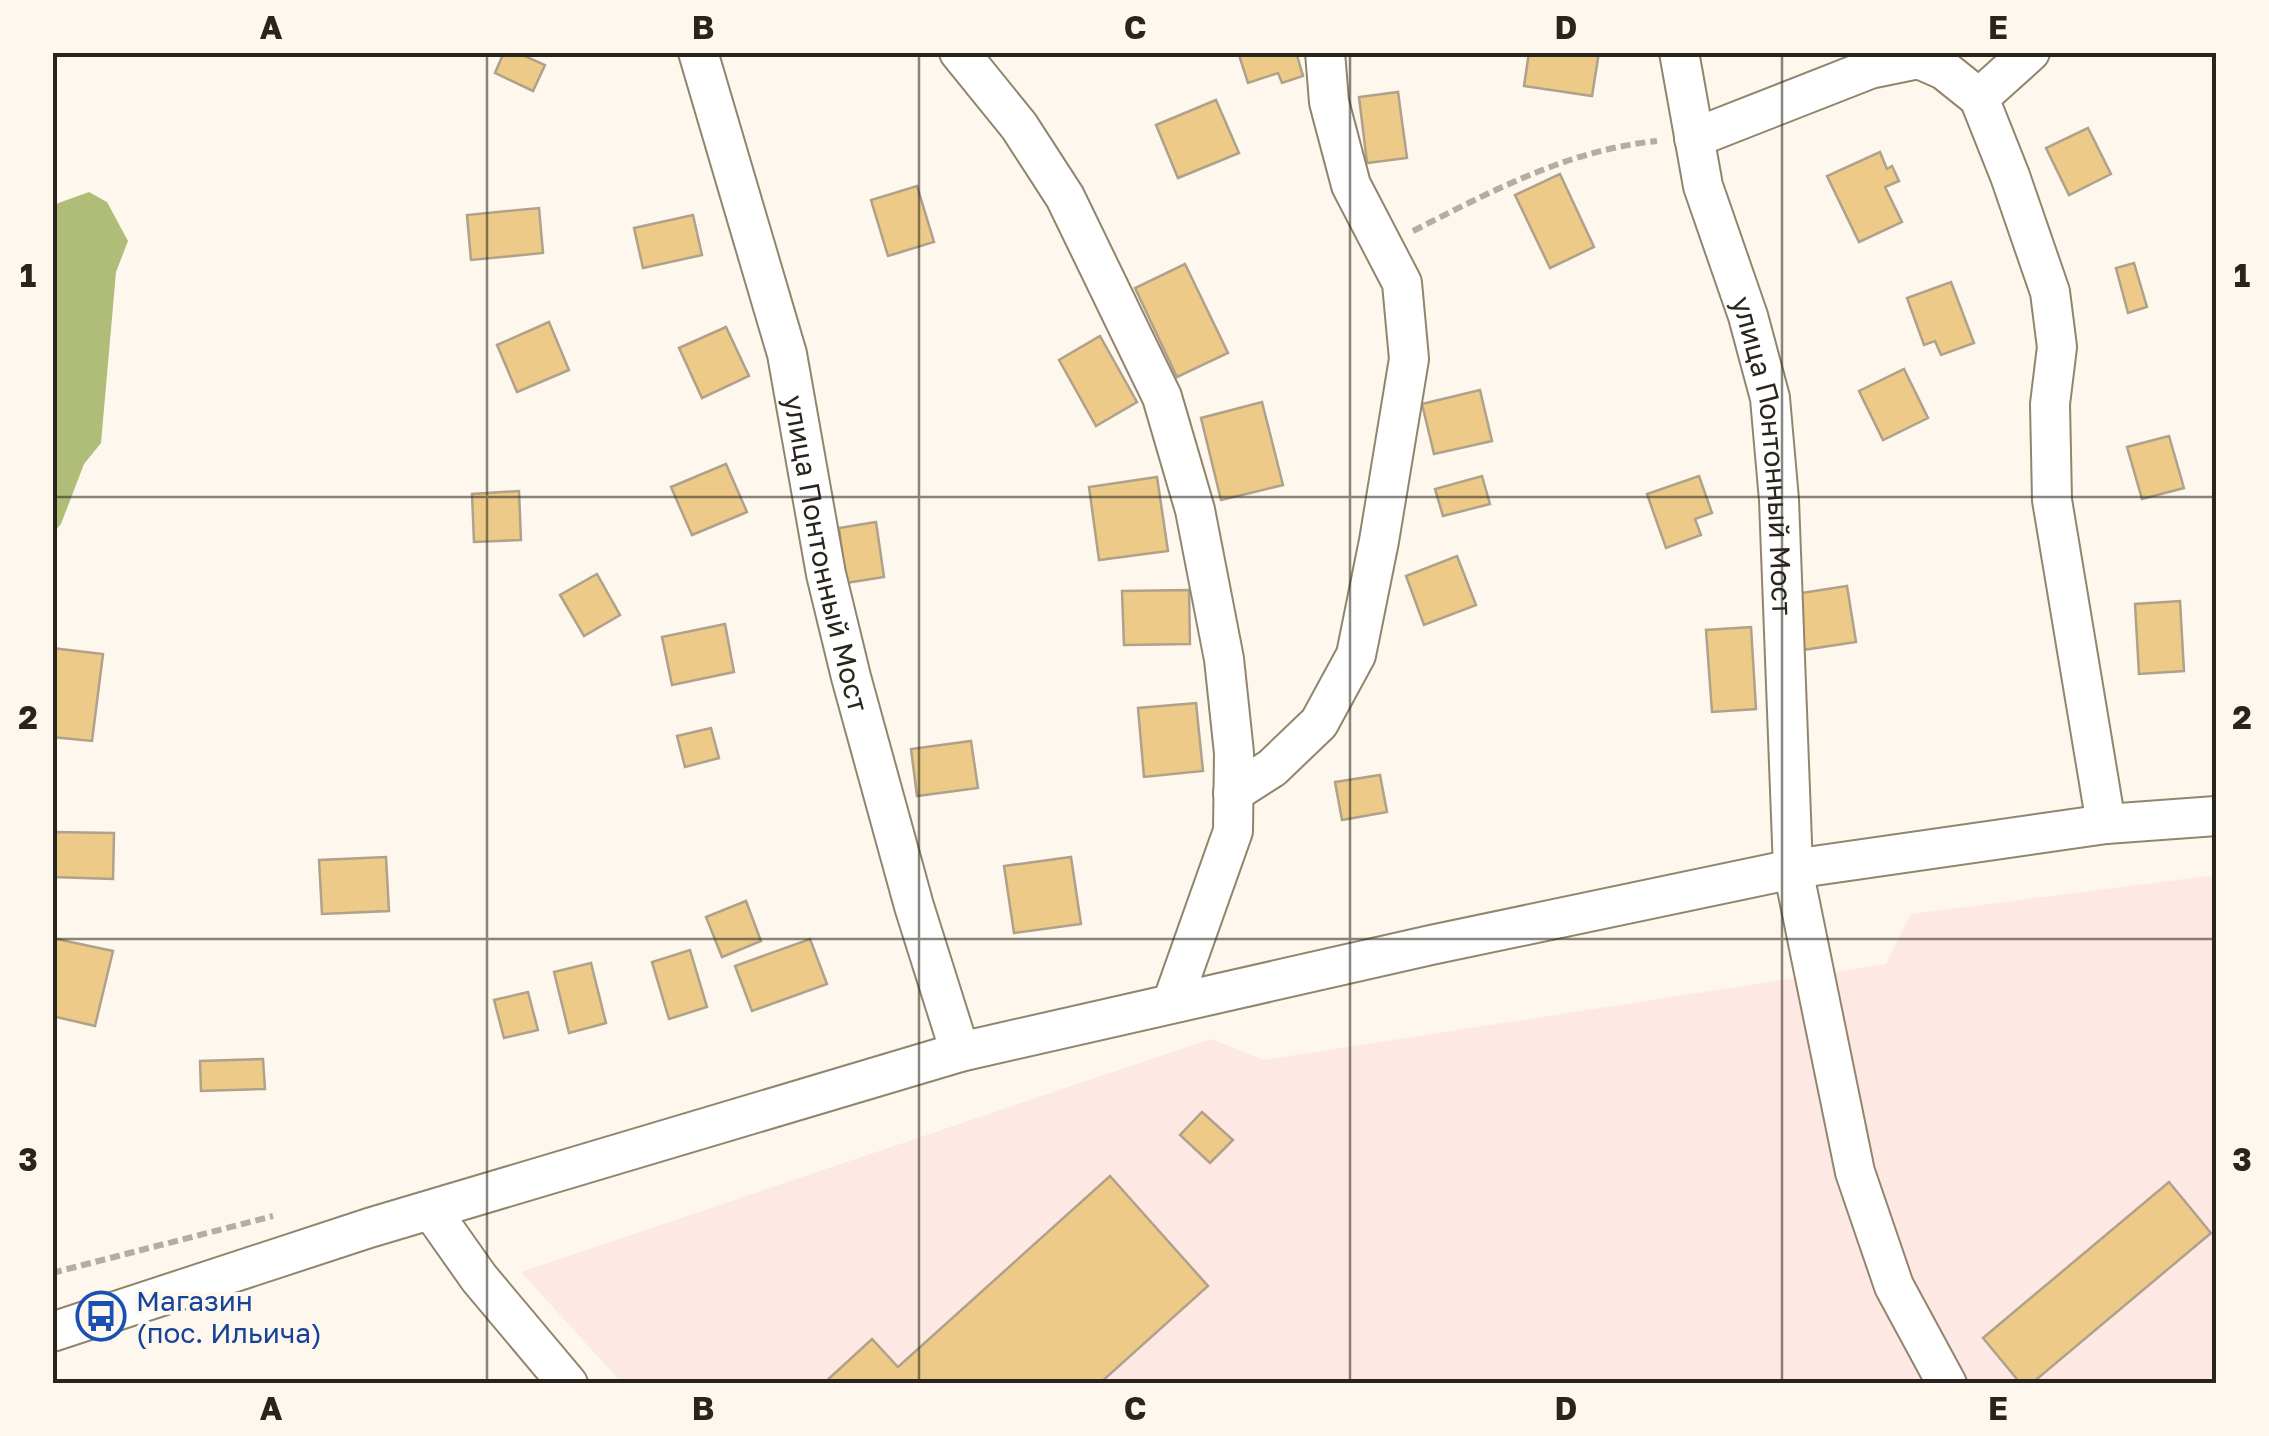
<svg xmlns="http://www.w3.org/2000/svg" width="2269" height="1436" viewBox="0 0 2269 1436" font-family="'Golos Text',sans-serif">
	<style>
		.industrial { fill: #fee8e4 }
		.forest { fill: #b0bd79 }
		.building { fill: #eeca89; stroke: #afa18a; stroke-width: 2.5 }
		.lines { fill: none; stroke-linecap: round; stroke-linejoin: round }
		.minor-casing { stroke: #92856e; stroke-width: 42 }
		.path { stroke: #b3ada4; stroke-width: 6; stroke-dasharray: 10 5; stroke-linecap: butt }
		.minor { stroke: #fff; stroke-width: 38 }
		.grid { fill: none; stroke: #2a251c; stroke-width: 2.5; stroke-opacity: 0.55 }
		.labels { text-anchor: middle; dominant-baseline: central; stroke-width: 8; stroke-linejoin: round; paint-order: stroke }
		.street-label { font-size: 28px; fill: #2a251c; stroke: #fdf7ed }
		.transit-label { font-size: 28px; fill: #164399; stroke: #fdf7ed; text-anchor: start }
		.neatline { fill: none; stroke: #2a251c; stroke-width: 4 }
		.grid-label { font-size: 32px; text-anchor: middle; font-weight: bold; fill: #2a251c }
	</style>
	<rect width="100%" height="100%" fill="#fdf7ed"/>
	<path class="industrial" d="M2216,875V1383H622L521,1272L1211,1039L1264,1060L1886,964L1911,914Z"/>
	<path class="forest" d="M89,192L107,202L128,241L116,272L101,443L84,464L61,524L53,533V205Z"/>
	<g class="building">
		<path d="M504,52H516L545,65L533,91L495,73Z"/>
		<path d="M1238,52H1296L1303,76L1282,83L1278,73L1248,83Z"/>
		<path d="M1529,52H1599L1592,96L1524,86Z"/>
		<path d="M1398,92L1407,158L1367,163L1359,97Z"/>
		<path d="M1216,100L1239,153L1178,178L1156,125Z"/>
		<path d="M2088,128L2111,174L2069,195L2046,148Z"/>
		<path d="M1880,152L1887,169L1892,166L1899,181L1885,187L1902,222L1859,242L1827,176Z"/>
		<path d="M1560,174L1594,247L1550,268L1515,195Z"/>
		<path d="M917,186L934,242L888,256L871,200Z"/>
		<path d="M539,208L543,253L471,260L467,215Z"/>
		<path d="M693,215L702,255L643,268L634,228Z"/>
		<path d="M2134,263L2147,307L2128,313L2116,268Z"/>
		<path d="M1185,264L1228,353L1177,377L1135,288Z"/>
		<path d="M1951,282L1974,343L1941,355L1935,341L1924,345L1907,298Z"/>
		<path d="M549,322L569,370L517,392L497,345Z"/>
		<path d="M726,327L749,376L702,398L679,348Z"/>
		<path d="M1100,336L1137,402L1096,426L1059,360Z"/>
		<path d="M1904,369L1928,418L1883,440L1859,391Z"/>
		<path d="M1480,390L1492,441L1434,454L1422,404Z"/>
		<path d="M1262,402L1283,485L1221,500L1201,418Z"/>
		<path d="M2169,436L2184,488L2142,499L2127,447Z"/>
		<path d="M726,464L747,512L692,535L671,487Z"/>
		<path d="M1482,476L1490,504L1443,516L1435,489Z"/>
		<path d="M1699,476L1712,513L1695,519L1701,535L1666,548L1647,494Z"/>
		<path d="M1157,477L1168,551L1099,560L1089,487Z"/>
		<path d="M519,491L521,540L474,542L472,494Z"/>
		<path d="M876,522L884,577L846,583L839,528Z"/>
		<path d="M1457,556L1476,605L1424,625L1406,576Z"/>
		<path d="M597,574L620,615L584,636L560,595Z"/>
		<path d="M1847,586L1856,642L1803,650L1795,594Z"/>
		<path d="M1189,590L1190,644L1124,645L1122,591Z"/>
		<path d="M2180,601L2184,671L2139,674L2135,604Z"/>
		<path d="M725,624L734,672L672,685L662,637Z"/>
		<path d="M1751,627L1756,709L1712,712L1706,630Z"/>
		<path d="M52,648L103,654L92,741L52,737Z"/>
		<path d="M1196,703L1203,771L1144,777L1138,708Z"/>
		<path d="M711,728L719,758L685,767L677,736Z"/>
		<path d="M971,741L978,788L917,796L911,749Z"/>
		<path d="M1380,775L1387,812L1342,820L1335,782Z"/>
		<path d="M53,832L114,833L113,879L52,877Z"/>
		<path d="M386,857L389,911L322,914L319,860Z"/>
		<path d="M1071,857L1081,924L1014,933L1004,866Z"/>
		<path d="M746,901L761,941L722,957L706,917Z"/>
		<path d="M52,938L113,951L95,1026L52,1016Z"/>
		<path d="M810,939L827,984L752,1011L735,966Z"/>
		<path d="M690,950L707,1007L669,1019L652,962Z"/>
		<path d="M591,963L606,1023L569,1033L554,972Z"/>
		<path d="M528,992L538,1030L504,1038L494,1000Z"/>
		<path d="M263,1059L265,1089L201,1091L200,1061Z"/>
		<path d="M1202,1112L1233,1140L1210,1163L1180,1135Z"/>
		<path d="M1110,1176L1208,1286L1099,1384H823L872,1339L898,1367Z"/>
		<path d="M2169,1182L2211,1233L2031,1384H2021L1983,1338Z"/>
	</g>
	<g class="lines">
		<g class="minor-casing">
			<g id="minor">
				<path id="s1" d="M698,52L787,354L826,574L851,677L914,906L960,1052"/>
				<path d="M959,52L1019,126L1065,197L1162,397L1195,510L1224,659L1234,753L1233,831L1172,1003"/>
				<path id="s2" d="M1679,52L1703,186L1748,316L1770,398L1779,500L1793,869L1855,1172L1894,1286L1947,1384"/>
				<path d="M1979,98L2030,52"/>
				<path d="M1694,138L1870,69L1919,59L1944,70L1979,98L2010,176L2050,292L2057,347L2050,404L2052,500L2106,824"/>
				<path d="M1233,793L1272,768L1319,723L1356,655L1379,541L1409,359L1402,283L1351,185L1329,102L1325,52"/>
				<path d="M431,1210L479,1278L568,1384"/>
				<path d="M52,1332L369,1228L960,1052L1431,945L1793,869L2106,824L2216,816"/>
			</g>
		</g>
		<g class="path">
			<path d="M1413,231C1492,191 1568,150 1657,141"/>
			<path d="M52,1273L273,1216"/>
		</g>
		<use href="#minor" class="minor"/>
	</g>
	<path class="grid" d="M487,52V1384M919,52V1384M1350,52V1384M1782,52V1384M52,497H2216M52,939H2216"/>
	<defs>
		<g id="bus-ring" transform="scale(2.5)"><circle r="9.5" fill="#fdf7ed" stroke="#1a4fb4" stroke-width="1.5"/><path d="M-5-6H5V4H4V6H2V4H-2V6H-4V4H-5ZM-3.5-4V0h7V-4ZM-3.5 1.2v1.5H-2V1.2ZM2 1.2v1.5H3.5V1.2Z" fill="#1a4fb4"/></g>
	</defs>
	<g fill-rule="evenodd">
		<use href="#bus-ring" x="101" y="1316"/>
	</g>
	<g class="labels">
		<g class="street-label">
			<text stroke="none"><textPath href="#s2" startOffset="415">улица Понтонный Мост</textPath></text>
			<text stroke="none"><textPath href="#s1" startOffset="518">улица Понтонный Мост</textPath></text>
		</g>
		<g class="transit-label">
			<text x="136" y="1300">Магазин<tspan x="136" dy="32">(пос. Ильича)</tspan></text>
		</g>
	</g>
	<rect width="2269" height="1436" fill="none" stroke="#fdf7ed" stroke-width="110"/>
	<rect x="55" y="55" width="2159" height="1326" class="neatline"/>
	<g class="grid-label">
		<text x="271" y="39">A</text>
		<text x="703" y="39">B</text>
		<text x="1135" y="39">C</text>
		<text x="1566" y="39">D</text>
		<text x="1998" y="39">E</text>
		<text x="28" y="287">1</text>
		<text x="2242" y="287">1</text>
		<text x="28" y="729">2</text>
		<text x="2242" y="729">2</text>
		<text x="28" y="1171">3</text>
		<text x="2242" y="1171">3</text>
		<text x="271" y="1420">A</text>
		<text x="703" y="1420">B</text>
		<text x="1135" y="1420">C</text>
		<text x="1566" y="1420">D</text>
		<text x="1998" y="1420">E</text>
	</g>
</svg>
